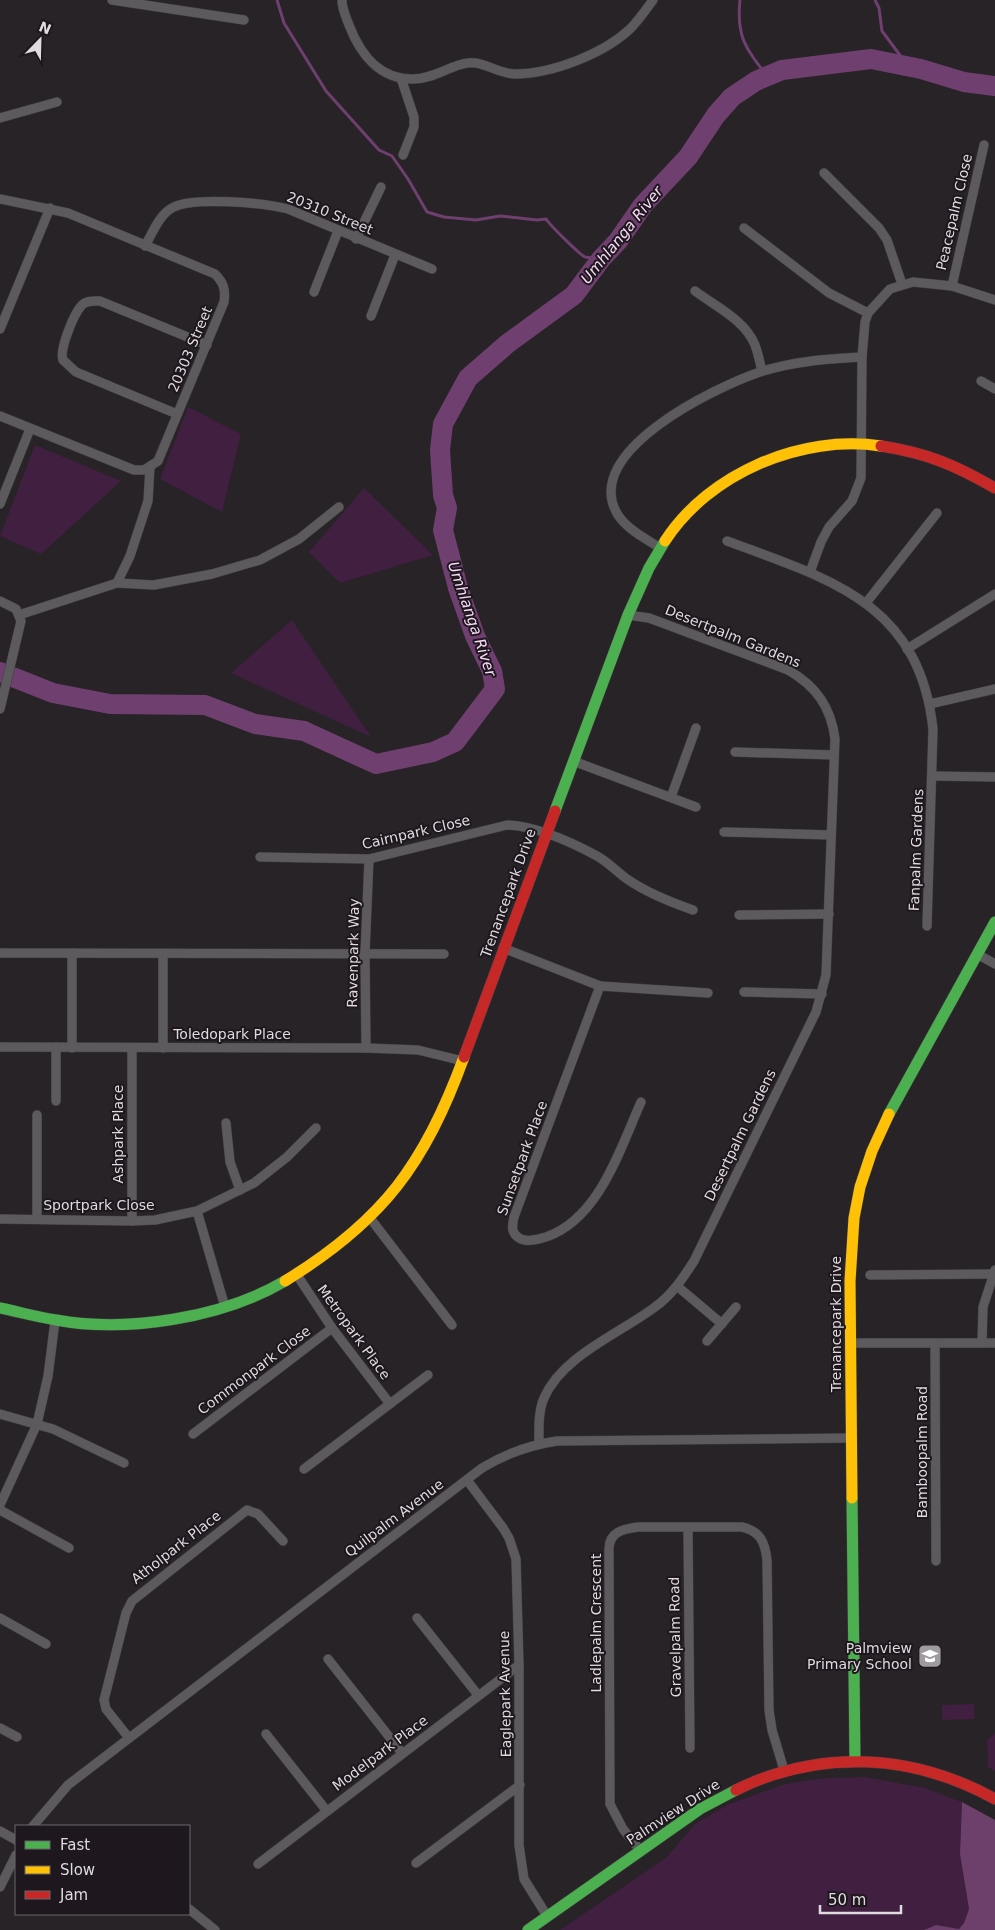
<svg xmlns="http://www.w3.org/2000/svg" width="995" height="1930" viewBox="0 0 995 1930" font-family="'DejaVu Sans',sans-serif">
	<style>
		.green { fill: #401f40 }
		.forest { fill: #6d406c }
		.lines { fill: none; stroke-linecap: round; stroke-linejoin: round }
		.stream { stroke: #6f3f6f; stroke-width: 3 }
		.river { stroke: #6f3f6f; stroke-width: 20 }
		.street-casing { stroke: #403e40; stroke-width: 10 }
		.fast-casing { stroke: #403e40; stroke-width: 12 }
		.slow-casing { stroke: #403e40; stroke-width: 12 }
		.jam-casing { stroke: #403e40; stroke-width: 12 }
		.street { stroke: #5c5a5c; stroke-width: 9 }
		.fast { stroke: #4caf50; stroke-width: 11 }
		.slow { stroke: #ffc107; stroke-width: 11 }
		.jam { stroke: #c62828; stroke-width: 11 }
		.labels { text-anchor: middle; dominant-baseline: central; stroke-width: 4; stroke-linejoin: round; paint-order: stroke }
		.street-label { font-size: 14px; fill: #dfdbdf; stroke: #1e181e }
		.poi-label { font-size: 14px; fill: #dfdbdf; stroke: #1e181e; text-anchor: end }
		.water-label { font-size: 15px; font-style: italic; fill: #f8d9f7; stroke: #1e181e }
	</style>
	<rect width="100%" height="100%" fill="#272326"/>
	<g class="green">
		<path d="M188,407L241,434L222,512L160,479Z"/>
		<path d="M35,445L121,481L41,554L0,536Z"/>
		<path d="M364,488L433,555L340,583L309,552Z"/>
		<path d="M292,620L371,737L231,673Z"/>
		<path d="M974,1704V1719L942,1720V1705Z"/>
		<path d="M995,1733V1771L988,1767L987,1740Z"/>
		<path d="M865,1777L925,1788L962,1802L960,1854L969,1909L964,1923L959,1929L936,1925L924,1930H560L667,1857L695,1824L729,1804L785,1784L825,1778Z"/>
	</g>
	<path class="forest" d="M962,1802L995,1820V1930H924L936,1925L959,1929L964,1923L969,1909L960,1854Z"/>
	<g class="lines">
		<g class="stream">
			<path d="M277,0L284,23L326,91L379,150L392,156L408,179L427,212L444,217L476,220L500,216L537,220L546,219C550,225 579,254 585,257C590,258 596,258 601,259"/>
			<path d="M740,0C736,37 746,49 768,77"/>
			<path d="M875,0L879,8L882,31L908,66"/>
		</g>
		<path class="river" d="M0,672L53,693L110,704L205,705L255,724L304,731L376,764L433,752L455,742L495,689L492,671L475,636L458,588L443,530L447,508L443,495L440,450L443,424L468,378L507,344L574,295L601,259L618,241L643,205L688,157L716,115L732,97L756,81L782,70L871,59L921,69L964,82L995,86"/>
		<g class="street-casing">
			<g id="street">
				<path d="M112,0L244,20"/>
				<path d="M342,0C342,9 346,17 349,25C360,54 380,80 414,79C437,78 450,65 468,63C484,61 499,74 515,74C552,74 603,54 630,29C635,24 648,7 653,0"/>
				<path d="M401,78L414,117V127L403,155"/>
				<path d="M0,118L57,102"/>
				<path d="M824,173L879,228L887,240L902,284"/>
				<path d="M0,199L68,213L215,274C223,282 226,289 224,302L158,461L144,470H134L0,416"/>
				<path d="M744,228L829,293L868,313"/>
				<path d="M356,239L381,187"/>
				<path d="M145,246C152,234 159,215 172,208C192,196 265,203 288,209L432,269"/>
				<path d="M952,286L984,145"/>
				<path d="M695,291C715,306 745,320 755,345C758,353 760,363 762,371"/>
				<path d="M314,292L338,231"/>
				<path d="M371,316L395,255"/>
				<path d="M0,329L50,208"/>
				<path d="M981,381L995,389"/>
				<path d="M177,414L76,372L63,360C59,350 74,313 82,305C87,300 93,301 100,301L207,345"/>
				<path d="M0,504L30,429"/>
				<path d="M727,541C829,579 919,602 933,729L927,926"/>
				<path d="M660,548C645,538 628,530 618,515C579,452 716,387 760,372C793,361 828,359 862,357"/>
				<path d="M810,572L821,542L829,527L852,501L861,478L862,357L865,322L868,313L890,289L913,282L952,286L995,300"/>
				<path d="M117,583L154,585L212,574L260,560L299,539L339,507"/>
				<path d="M0,601L16,609L21,621L0,709"/>
				<path d="M866,603L937,513"/>
				<path d="M19,615L117,583L130,556L148,501L150,467"/>
				<path d="M907,649L995,594"/>
				<path d="M930,704L995,689"/>
				<path d="M735,752L834,755"/>
				<path d="M573,761L696,807"/>
				<path d="M932,776L995,777"/>
				<path d="M671,797L696,728"/>
				<path d="M724,832L831,835"/>
				<path d="M260,857L369,859L507,825C536,826 571,842 597,856C608,862 617,872 627,879C647,893 670,902 693,910"/>
				<path d="M739,915L829,914"/>
				<path d="M503,948L600,986L708,993"/>
				<path d="M0,953L444,954"/>
				<path d="M977,954L995,964"/>
				<path d="M600,986L514,1217C512,1226 511,1233 519,1238C527,1243 538,1239 546,1237C599,1219 620,1149 641,1102"/>
				<path d="M744,992L822,994"/>
				<path d="M0,1047L366,1048L418,1050L463,1061"/>
				<path d="M72,1048V953"/>
				<path d="M132,1048V1221"/>
				<path d="M163,1048V954"/>
				<path d="M366,1048L365,953L369,859"/>
				<path d="M56,1101V1047"/>
				<path d="M37,1115V1219"/>
				<path d="M226,1123L230,1162L240,1190"/>
				<path d="M197,1211L225,1307"/>
				<path d="M370,1218L452,1325"/>
				<path d="M0,1219L132,1221L155,1220L197,1211L254,1183L287,1157L316,1128"/>
				<path d="M297,1275L332,1328L390,1404"/>
				<path d="M870,1275L993,1274"/>
				<path d="M677,1286L722,1324"/>
				<path d="M707,1341L736,1307"/>
				<path d="M851,1343H995"/>
				<path d="M935,1343L936,1561"/>
				<path d="M982,1343L983,1307L995,1270"/>
				<path d="M0,1414L53,1429L124,1463"/>
				<path d="M193,1434L332,1328"/>
				<path d="M539,1444C539,1429 538,1412 544,1398C562,1356 619,1334 655,1307C672,1295 683,1278 694,1261L816,1012L826,975L835,739C831,707 816,686 788,670L649,618L628,615"/>
				<path d="M304,1469L428,1375"/>
				<path d="M467,1480L503,1528L509,1538L516,1559L519,1665V1845L524,1879L547,1916"/>
				<path d="M0,1505L37,1424L48,1376L55,1321"/>
				<path d="M0,1510L69,1548"/>
				<path d="M688,1527L690,1748"/>
				<path d="M0,1618L46,1644"/>
				<path d="M417,1618L478,1695"/>
				<path d="M328,1659L402,1753"/>
				<path d="M0,1728L17,1737"/>
				<path d="M266,1734L326,1810"/>
				<path d="M129,1738L106,1709L104,1700L126,1613L132,1601L247,1510L258,1514L283,1541"/>
				<path d="M33,1826L68,1785L482,1468C505,1454 530,1445 557,1441L851,1438"/>
				<path d="M0,1831L16,1840"/>
				<path d="M640,1850L623,1829L610,1804L609,1549C609,1532 623,1529 638,1527H742C760,1531 765,1542 767,1560L769,1710L772,1730L784,1770"/>
				<path d="M416,1863L520,1785"/>
				<path d="M258,1864L519,1665"/>
				<path d="M0,1887L16,1855"/>
				<path d="M189,1909L215,1930"/>
			</g>
		</g>
		<g class="fast-casing">
			<g id="fast">
				<path d="M555,811L628,615L649,568L665,541"/>
				<path d="M889,1114L995,922"/>
				<path d="M0,1308C19,1312 37,1317 56,1320C127,1333 222,1318 285,1281"/>
				<path d="M852,1498L855,1760"/>
				<path d="M528,1930L700,1809L736,1790"/>
			</g>
		</g>
		<g class="slow-casing">
			<g id="slow">
				<path d="M665,541C709,473 802,434 881,446"/>
				<path d="M285,1281C383,1221 425,1164 464,1057"/>
				<path d="M852,1498L850,1281L854,1218L860,1187L872,1151L889,1114"/>
			</g>
		</g>
		<g class="jam-casing">
			<g id="jam">
				<path d="M881,446C927,453 955,465 995,488"/>
				<path d="M464,1057L555,811"/>
				<path d="M736,1790C821,1748 914,1754 995,1799"/>
			</g>
		</g>
		<use href="#street" class="street"/>
		<use href="#fast" class="fast"/>
		<use href="#slow" class="slow"/>
		<use href="#jam" class="jam"/>
	</g>
	<defs>
		<g id="school-square" transform="scale(1.25)"><rect x="-9" y="-9" width="18" height="18" rx="4" fill="#9f9b9e" stroke="#1e181e"/><path d="M0-5L7-2L0 1L-7-2ZM-4 1L0 2.5L4 1V4Q0 6-4 4Z" fill="#fff"/></g>
	</defs>
	<g fill-rule="evenodd">
		<use href="#school-square" x="930" y="1656"/>
	</g>
	<g class="labels">
		<g class="street-label">
			<text transform="translate(954 212) rotate(-77)">Peacepalm Close</text>
			<text transform="translate(330 213) rotate(22)">20310 Street</text>
			<text transform="translate(190 349) rotate(-67)">20303 Street</text>
			<text transform="translate(733 636) rotate(22)">Desertpalm Gardens</text>
			<text transform="translate(416 832) rotate(-13)">Cairnpark Close</text>
			<text transform="translate(916 850) rotate(-88)">Fanpalm Gardens</text>
			<text transform="translate(508 893) rotate(-70)">Trenancepark Drive</text>
			<text transform="translate(353 953) rotate(-89)">Ravenpark Way</text>
			<text x="232" y="1034">Toledopark Place</text>
			<text transform="translate(118 1134) rotate(-90)">Ashpark Place</text>
			<text transform="translate(740 1135) rotate(-64)">Desertpalm Gardens</text>
			<text transform="translate(522 1158) rotate(-70)">Sunsetpark Place</text>
			<text x="99" y="1205">Sportpark Close</text>
			<text transform="translate(836 1324) rotate(-90)">Trenancepark Drive</text>
			<text transform="translate(354 1332) rotate(54)">Metropark Place</text>
			<text transform="translate(254 1370) rotate(-37)">Commonpark Close</text>
			<text transform="translate(922 1452) rotate(-90)">Bamboopalm Road</text>
			<text transform="translate(394 1518) rotate(-37)">Quilpalm Avenue</text>
			<text transform="translate(176 1547) rotate(-38)">Atholpark Place</text>
			<text transform="translate(596 1623) rotate(-90)">Ladlepalm Crescent</text>
			<text transform="translate(675 1637) rotate(-91)">Gravelpalm Road</text>
			<text transform="translate(505 1694) rotate(-91)">Eaglepark Avenue</text>
			<text transform="translate(380 1753) rotate(-37)">Modelpark Place</text>
			<text transform="translate(673 1812) rotate(-33)">Palmview Drive</text>
		</g>
		<g class="poi-label">
			<text x="912" y="1648">Palmview<tspan x="912" dy="16">Primary School</tspan></text>
		</g>
		<g class="water-label">
			<text transform="translate(622 235) rotate(-51)">Umhlanga River</text>
			<text transform="translate(472 619) rotate(71)">Umhlanga River</text>
		</g>
	</g>
	<rect x="15" y="1825" width="175" height="90" fill="#1e181e" stroke="#6b666b"/>
	<rect x="25" y="1841" width="25" height="8" fill="#4caf50" stroke="#6b666b"/>
	<text x="60" y="1850" font-size="15" fill="#dfdbdf">Fast</text>
	<rect x="25" y="1866" width="25" height="8" fill="#ffc107" stroke="#6b666b"/>
	<text x="60" y="1875" font-size="15" fill="#dfdbdf">Slow</text>
	<rect x="25" y="1891" width="25" height="8" fill="#c62828" stroke="#6b666b"/>
	<text x="60" y="1900" font-size="15" fill="#dfdbdf">Jam</text>
	<g transform="translate(40 40) rotate(23)" stroke="#1e181e" stroke-width="4" paint-order="stroke">
	<path d="M0-4L9 19L0 12L-9 19Z" fill="#dfdbdf"/>
	<text y="-8" font-size="14" font-weight="bold" text-anchor="middle" fill="#dfdbdf">N</text>
	</g>
	<path d="M820 1905v8h81v-8" fill="none" stroke="#dfdbdf" stroke-width="2.5"/>
	<text x="828" y="1905" font-size="15" fill="#dfdbdf" stroke="#1e181e" stroke-width="4" paint-order="stroke">50 m</text>
</svg>
